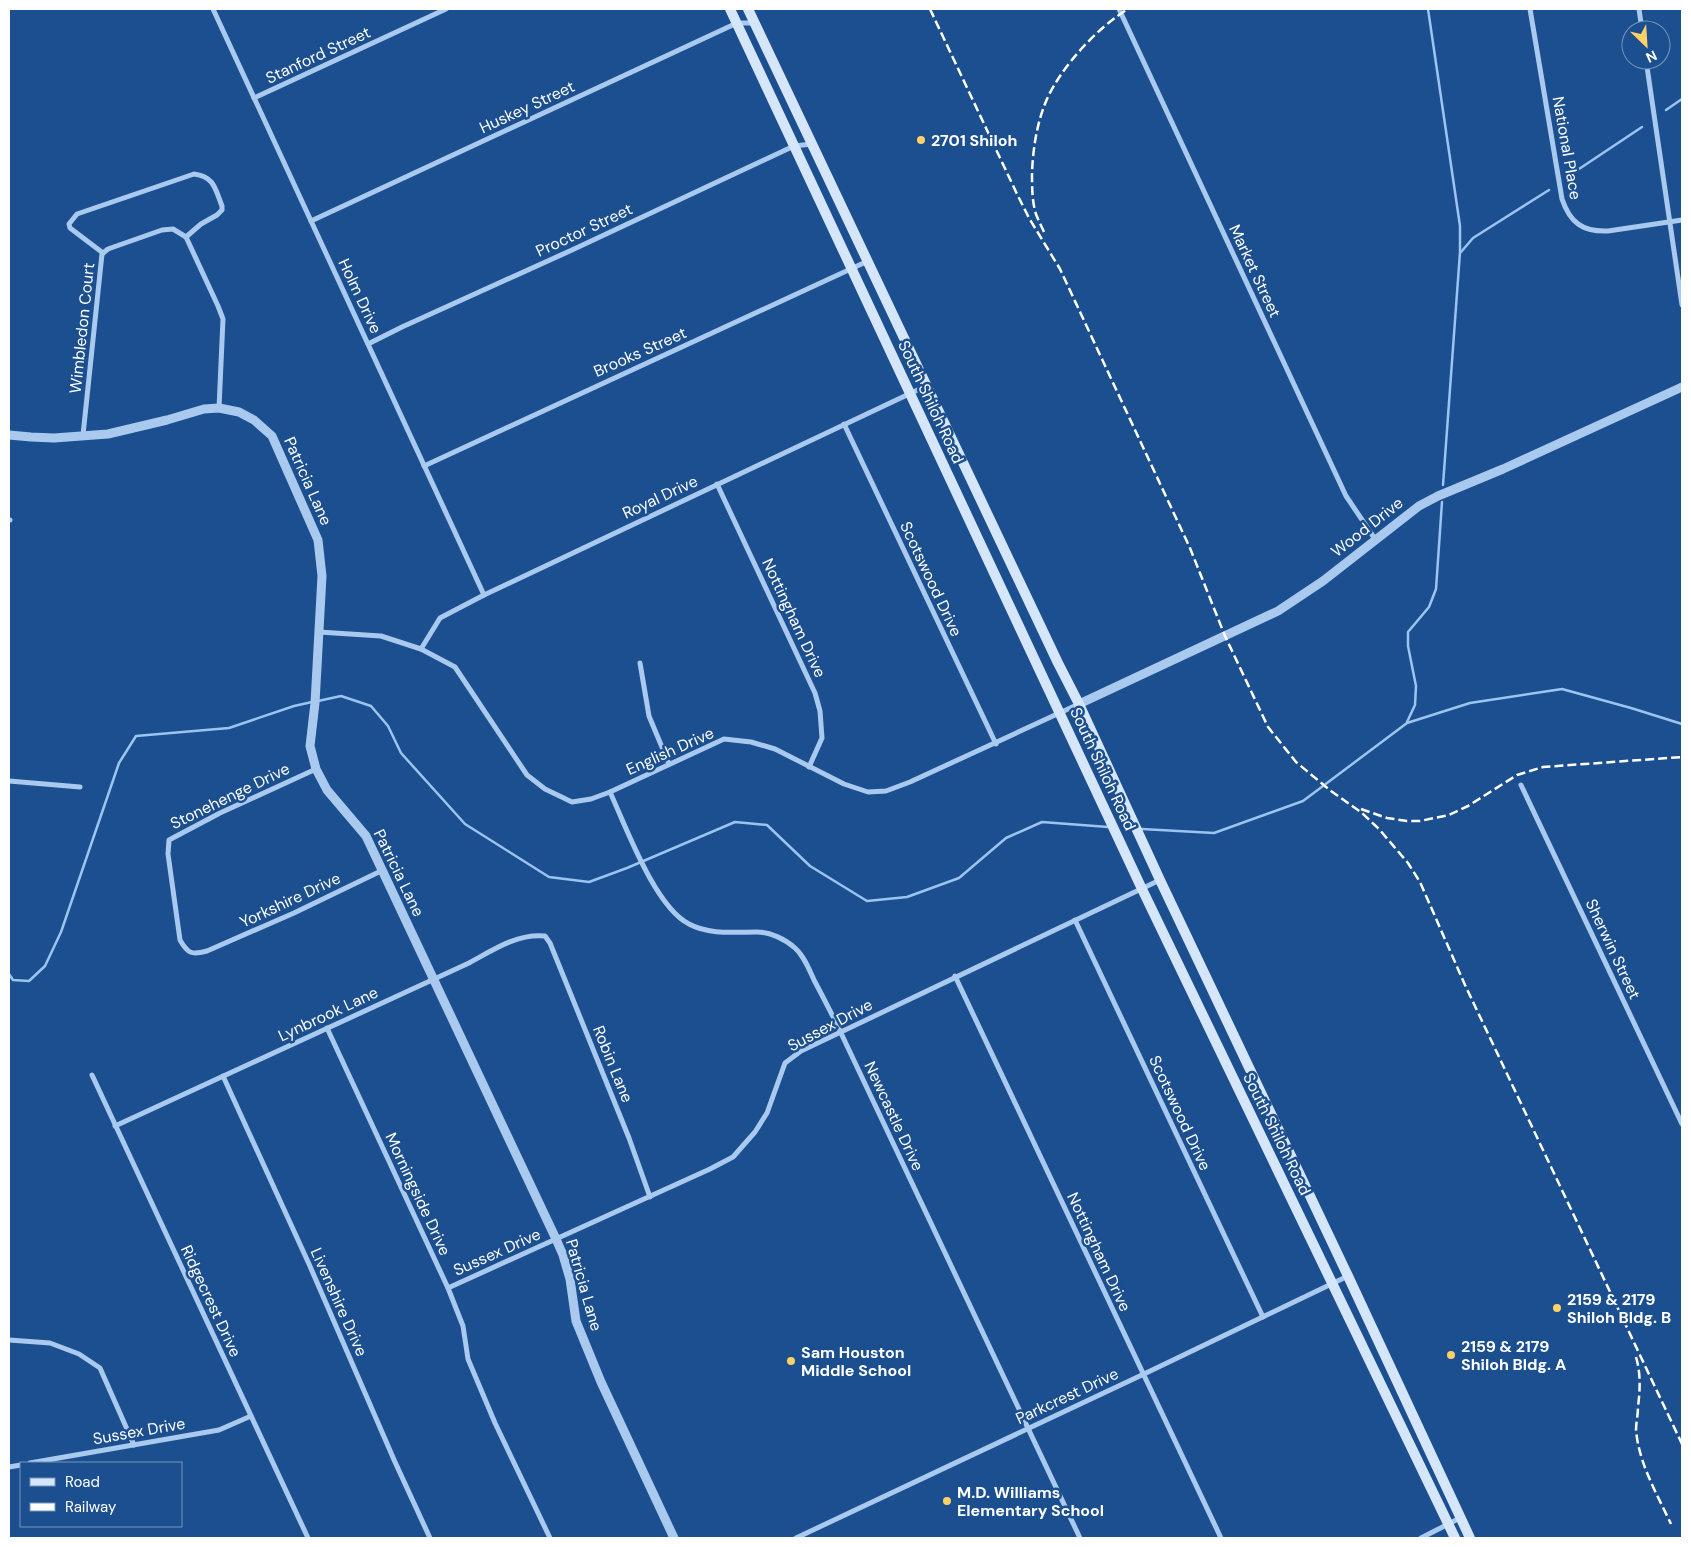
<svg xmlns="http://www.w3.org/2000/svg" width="1691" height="1547" viewBox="0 0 1691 1547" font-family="'DM Sans',sans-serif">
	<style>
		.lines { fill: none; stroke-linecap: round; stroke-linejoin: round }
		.stream { stroke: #9cc4f0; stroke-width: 2.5 }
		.minor { stroke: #a9c9ee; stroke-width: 5 }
		.tertiary { stroke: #a9c9ee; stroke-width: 9 }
		.secondary { stroke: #d6e6fa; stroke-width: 10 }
		.rail { stroke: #fff; stroke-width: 2.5; stroke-dasharray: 9 4; stroke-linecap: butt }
		.poi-dot { fill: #ffd166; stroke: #1b4f8f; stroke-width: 2 }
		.labels { text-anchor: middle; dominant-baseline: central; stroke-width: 5; stroke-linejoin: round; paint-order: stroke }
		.street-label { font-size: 16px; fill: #fff; stroke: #1b4f8f }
		.poi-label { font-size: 16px; font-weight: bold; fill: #fff; stroke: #1b4f8f; text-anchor: start }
	</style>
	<rect width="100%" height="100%" fill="#1b4f8f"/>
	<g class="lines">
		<g class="stream">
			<path d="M1428,9L1460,226V252L1443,485"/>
			<path d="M1666,110L1682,99"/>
			<path d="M1570,175L1642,127"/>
			<path d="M1461,252L1473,238L1549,190"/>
			<path d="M318,701L341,696L371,706L388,726L401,753L465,824L549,877L589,882L627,868L735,822L767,825L810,866L867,901L907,897L959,878L1006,838L1042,822L1108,827"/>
			<path d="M1407,722L1415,705L1416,686L1408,646V632L1429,607L1436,589L1442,502"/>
			<path d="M1142,829L1214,833L1303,801L1407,723L1470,703L1562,689L1631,708L1682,724"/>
			<path d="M9,974L13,980L29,981L45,966L61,932L119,763L136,736L229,728L294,706L312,702"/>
		</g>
		<g class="minor">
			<path d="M213,9L484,595"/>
			<path d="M1119,9L1346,496L1375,539"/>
			<path d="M1530,9L1562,199C1570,223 1583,232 1608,231L1682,220"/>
			<path d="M1639,9L1642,30"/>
			<path d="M1646,60L1682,305"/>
			<path d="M254,98L446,9"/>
			<path d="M311,221L737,23H754"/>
			<path d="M103,253L70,228L69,224L77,214L194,174C215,177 215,189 222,206V210L217,215L201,224L186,237"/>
			<path d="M368,344L402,327L572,250L794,146L812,144"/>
			<path d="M844,424L996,744"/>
			<path d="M83,435L102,254L108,249L162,230L173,229L186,237L218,306L223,319L219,408"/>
			<path d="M424,466L868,261"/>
			<path d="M717,484L815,693L820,711L822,738L809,767"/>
			<path d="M9,520H10"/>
			<path d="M319,632L381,636L421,649L455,667L527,775L545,789L572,802L591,799L610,792L724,739L751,742L775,749L844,784L868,792L886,791L910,782L1079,704"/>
			<path d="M421,649L440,618L484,595L926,386"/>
			<path d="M640,663L649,716L669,764"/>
			<path d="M316,769L220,813L169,840L168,854L180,940C188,954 192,955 207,951L294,913L383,870"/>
			<path d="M9,781L80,787"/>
			<path d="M1521,785L1682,1124"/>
			<path d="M610,792C626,827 655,907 689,924C709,935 735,932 757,932C770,932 785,939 795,948C804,956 809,969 814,980C823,997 832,1014 840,1031L1080,1538"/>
			<path d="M1075,920L1263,1317"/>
			<path d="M955,976L1221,1538"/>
			<path d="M327,1028L448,1288L463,1326L468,1359L495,1423L550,1538"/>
			<path d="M92,1075L308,1538"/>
			<path d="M223,1076L309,1264L395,1462L430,1538"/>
			<path d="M115,1126L469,963C493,950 518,933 545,936L550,943L629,1138L650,1197"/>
			<path d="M448,1288L710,1169L733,1157L755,1132L767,1113L785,1063L801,1051L1160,880"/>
			<path d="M9,1340L50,1343L79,1354L100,1368L134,1445"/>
			<path d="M30,1463L219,1430L251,1416"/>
			<path d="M9,1467L21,1465"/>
			<path d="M796,1538L1144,1374L1348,1276"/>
			<path d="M1421,1538L1460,1518"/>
		</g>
		<g class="tertiary">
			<path d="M9,435L31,437L54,438L108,434L167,420L204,409L219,408L239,412L254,420L272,436L318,540L322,576L315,703L310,746L316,769L327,790L366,836L556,1239L563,1255L570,1279L576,1321L601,1382L674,1538"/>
			<path d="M1079,704L1278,611L1323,581L1419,506L1438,496L1503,469L1682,387"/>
		</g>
		<g class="secondary">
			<path d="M730,9L1142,889L1455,1538"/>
			<path d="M748,9L1058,663L1079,704L1160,880L1348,1276L1470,1538"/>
		</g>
		<g class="rail">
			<path d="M930,9L1017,194L1029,218L1060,269L1190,548L1225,636L1268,727L1296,762L1331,791L1362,813L1379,829L1408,863L1420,882L1465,985L1682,1444"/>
			<path d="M1044,232C1041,225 1037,218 1035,211C1032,198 1032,186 1032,173C1033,148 1037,122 1047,99C1062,66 1097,28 1128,9"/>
			<path d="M1361,809L1387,818L1407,821H1420L1449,815L1468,806L1517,775L1543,767L1682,757"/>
			<path d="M1636,1357C1641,1374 1640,1390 1638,1407C1638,1415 1636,1423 1636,1430C1639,1464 1657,1494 1671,1524"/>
		</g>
	</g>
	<g class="poi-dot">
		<circle cx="921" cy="140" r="5"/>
		<circle cx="1557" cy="1308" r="5"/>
		<circle cx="1451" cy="1355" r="5"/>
		<circle cx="791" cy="1361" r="5"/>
		<circle cx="947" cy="1501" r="5"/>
	</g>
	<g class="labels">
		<g class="street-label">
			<text transform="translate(318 55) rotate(-25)">Stanford Street</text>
			<text transform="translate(527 107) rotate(-25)">Huskey Street</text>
			<text transform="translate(1567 148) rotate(80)">National Place</text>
			<text transform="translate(584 230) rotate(-25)">Proctor Street</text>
			<text transform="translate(1255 271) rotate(65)">Market Street</text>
			<text transform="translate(360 296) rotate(65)">Holm Drive</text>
			<text transform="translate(82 328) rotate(-84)">Wimbledon Court</text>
			<text transform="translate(640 352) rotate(-24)">Brooks Street</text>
			<text transform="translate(931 402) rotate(65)">South Shiloh Road</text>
			<text transform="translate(308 481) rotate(66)">Patricia Lane</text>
			<text transform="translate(660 497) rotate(-25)">Royal Drive</text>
			<text transform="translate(1367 527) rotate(-38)">Wood Drive</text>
			<text transform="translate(931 579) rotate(65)">Scotswood Drive</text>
			<text transform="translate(794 618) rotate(65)">Nottingham Drive</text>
			<text transform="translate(670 751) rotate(-24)">English Drive</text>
			<text transform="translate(1103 769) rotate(65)">South Shiloh Road</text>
			<text transform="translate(230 796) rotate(-26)">Stonehenge Drive</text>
			<text transform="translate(399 873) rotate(64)">Patricia Lane</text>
			<text transform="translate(290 900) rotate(-25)">Yorkshire Drive</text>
			<text transform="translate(1613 949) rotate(65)">Sherwin Street</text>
			<text transform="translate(328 1014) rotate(-25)">Lynbrook Lane</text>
			<text transform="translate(830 1025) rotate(-28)">Sussex Drive</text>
			<text transform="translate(613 1064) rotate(68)">Robin Lane</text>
			<text transform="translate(1180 1113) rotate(65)">Scotswood Drive</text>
			<text transform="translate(894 1116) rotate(65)">Newcastle Drive</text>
			<text transform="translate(1277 1134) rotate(64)">South Shiloh Road</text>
			<text transform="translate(418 1194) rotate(65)">Morningside Drive</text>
			<text transform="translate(497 1252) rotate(-24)">Sussex Drive</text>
			<text transform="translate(1099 1252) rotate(65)">Nottingham Drive</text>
			<text transform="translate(584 1285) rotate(74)">Patricia Lane</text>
			<text transform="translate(211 1301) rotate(65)">Ridgecrest Drive</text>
			<text transform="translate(339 1302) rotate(66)">Livenshire Drive</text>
			<text transform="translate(1067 1396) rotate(-25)">Parkcrest Drive</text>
			<text transform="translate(139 1431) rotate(-10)">Sussex Drive</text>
		</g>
		<g class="poi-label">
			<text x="931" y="140">2701 Shiloh</text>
			<text x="1567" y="1299">2159 &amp; 2179<tspan x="1567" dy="18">Shiloh Bldg. B</tspan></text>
			<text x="1461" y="1346">2159 &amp; 2179<tspan x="1461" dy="18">Shiloh Bldg. A</tspan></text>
			<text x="801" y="1352">Sam Houston<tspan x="801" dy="18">Middle School</tspan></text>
			<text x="957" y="1492">M.D. Williams<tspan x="957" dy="18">Elementary School</tspan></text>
		</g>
	</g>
	<rect width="1691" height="1547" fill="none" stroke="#ffffff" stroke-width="20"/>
	<rect x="20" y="1462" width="162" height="65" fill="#1b4f8f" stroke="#7695bc"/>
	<rect x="30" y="1478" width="25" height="8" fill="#d6e6fa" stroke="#7695bc"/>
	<text x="65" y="1487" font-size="15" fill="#ffffff">Road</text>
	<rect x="30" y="1503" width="25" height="8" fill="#ffffff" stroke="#7695bc"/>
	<text x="65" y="1512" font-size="15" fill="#ffffff">Railway</text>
	<g transform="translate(1646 45) rotate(155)"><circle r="24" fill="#1b4f8f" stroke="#7695bc"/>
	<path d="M0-4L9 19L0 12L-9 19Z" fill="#ffd166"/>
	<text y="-8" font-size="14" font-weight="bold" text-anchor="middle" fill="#ffffff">N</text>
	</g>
</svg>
